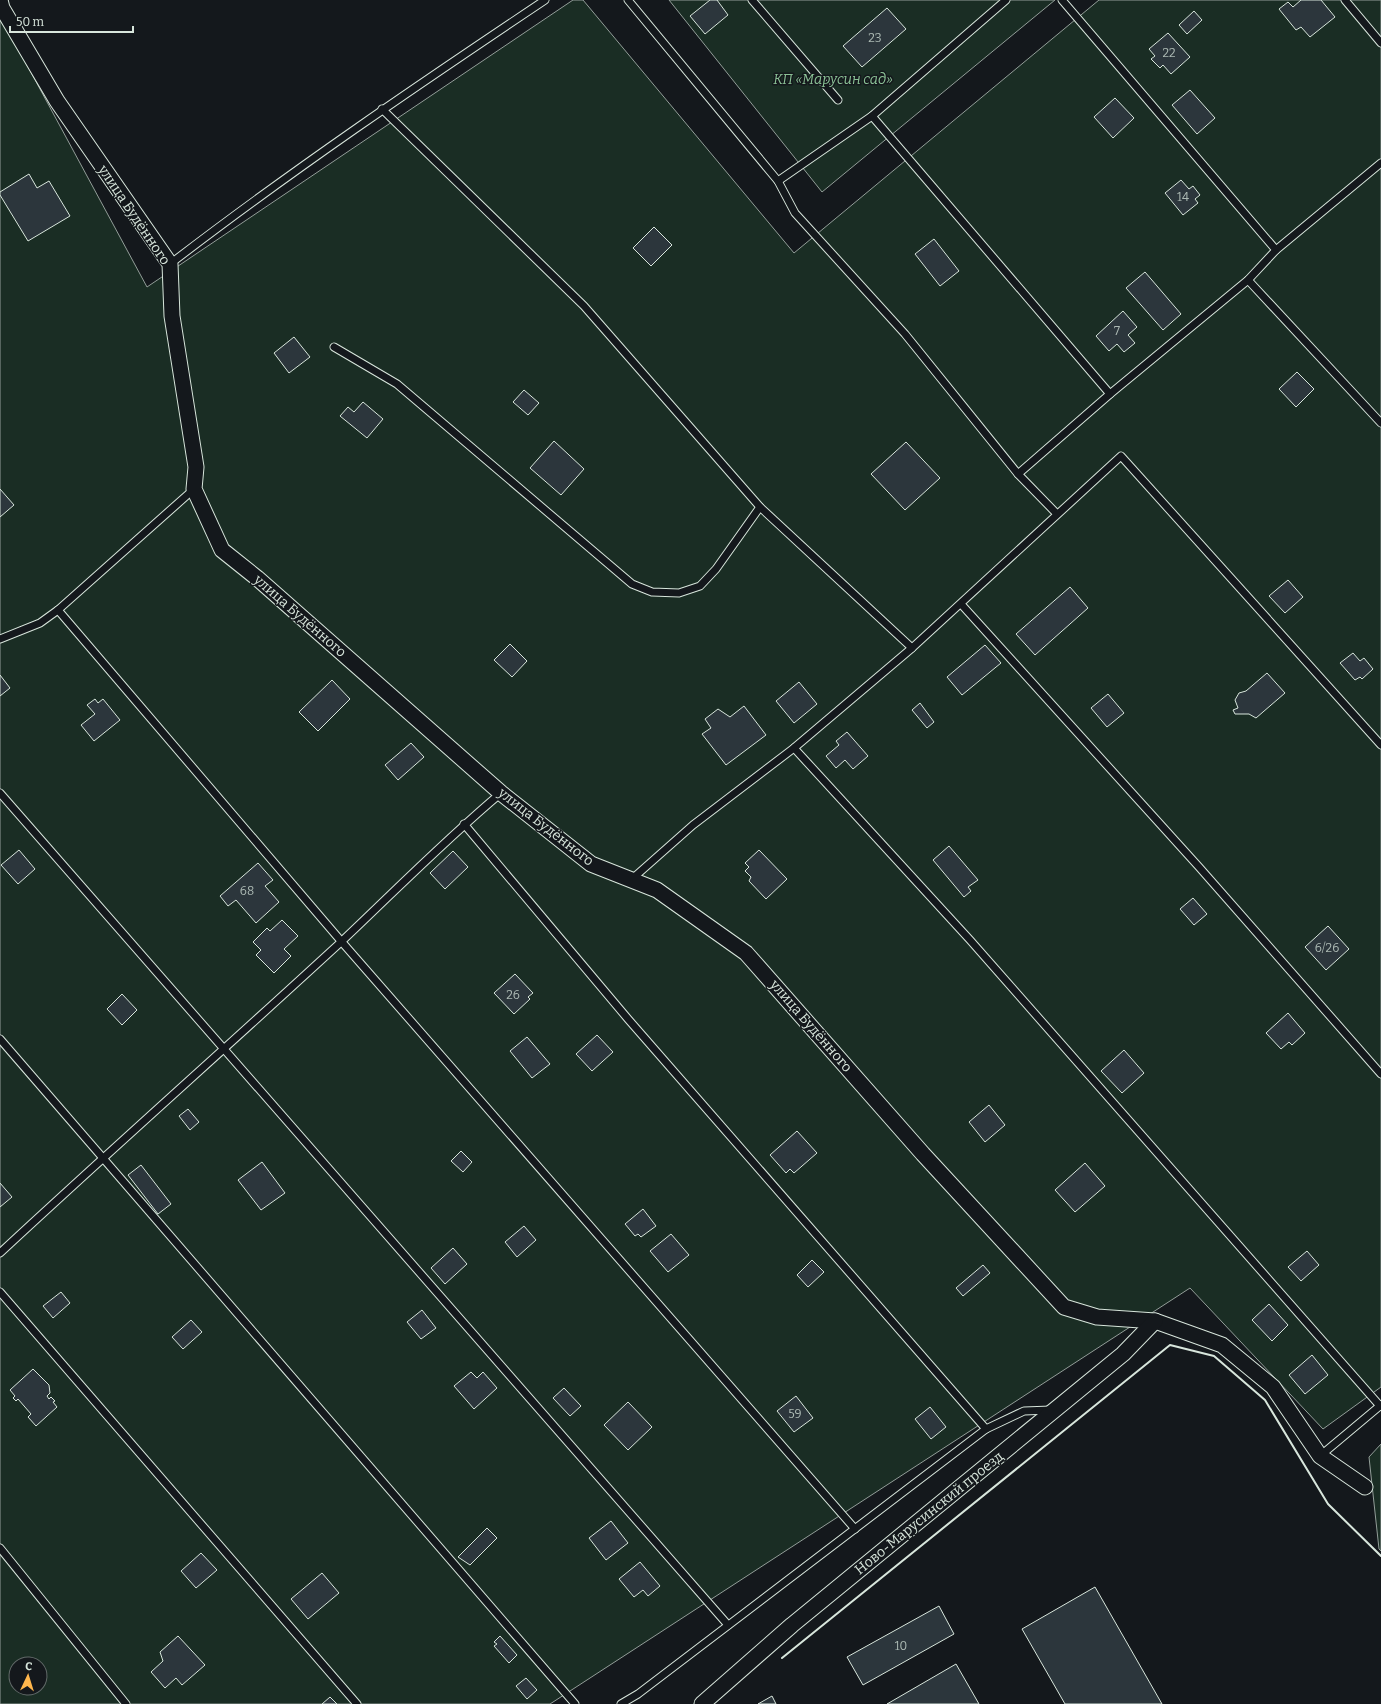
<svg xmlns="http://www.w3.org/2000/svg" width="1381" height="1704" viewBox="0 0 1381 1704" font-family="Bitter,serif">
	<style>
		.green { fill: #1a2d24; stroke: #939e99; fill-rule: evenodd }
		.building { fill: #2c363c; stroke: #d8e6dc }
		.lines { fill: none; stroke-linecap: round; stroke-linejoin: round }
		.service-casing { stroke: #d8e6dc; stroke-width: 9 }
		.minor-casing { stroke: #d8e6dc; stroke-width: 17 }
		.service { stroke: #14181c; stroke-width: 7 }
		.minor { stroke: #14181c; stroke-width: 15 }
		.wall { stroke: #d8e6dc; stroke-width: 2 }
		.labels { text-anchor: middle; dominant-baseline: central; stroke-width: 3; stroke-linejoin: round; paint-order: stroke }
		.number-label { font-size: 12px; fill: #adbab4 }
		.park-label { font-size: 14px; font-style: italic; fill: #8ac095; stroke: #14181c }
		.street-label { font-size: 14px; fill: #d8e6dc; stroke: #14181c }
	</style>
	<rect width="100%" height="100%" fill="#14181c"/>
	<g class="green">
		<path d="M573,0H583L794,253L1099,0H1381V1387L1323,1429L1190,1288L550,1704H0V15L147,287ZM16,1664H40V1688H16Z"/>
		<path d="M669,0H1055L822,192Z"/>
		<path d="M1381,1444V1551L1379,1549L1369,1457Z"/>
	</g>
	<g class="building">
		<path d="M710,0H717L728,15L705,34L690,16Z"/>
		<path d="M1301,0H1321L1335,17L1310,37L1301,27L1296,30L1279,9L1288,2L1293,7Z"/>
		<path d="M887,8L906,29L862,67L843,46Z"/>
		<path d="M1194,11L1202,20L1187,34L1179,25Z"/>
		<path d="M1168,33L1190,57L1171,74L1163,65L1160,68L1151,59L1155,56L1149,49Z"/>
		<path d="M1190,90L1215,118L1197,134L1172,105Z"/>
		<path d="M1115,98L1134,118L1113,138L1094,117Z"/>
		<path d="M29,174L37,188L49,181L70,216L28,241L0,195V192Z"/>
		<path d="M1181,180L1189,189L1193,186L1200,195L1195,199L1198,203L1183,215L1165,193Z"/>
		<path d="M654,227L672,245L651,266L633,248Z"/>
		<path d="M934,239L959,271L940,286L915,254Z"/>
		<path d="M1145,272L1181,314L1163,330L1126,288Z"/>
		<path d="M1123,311L1137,327L1128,335L1135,343L1124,352L1117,344L1109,351L1096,336Z"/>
		<path d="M294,337L310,357L289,373L274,353Z"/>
		<path d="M1297,372L1314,389L1296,407L1279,389Z"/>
		<path d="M524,390L539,403L528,415L513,402Z"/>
		<path d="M363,402L383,419L367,438L340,416L348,407L354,412Z"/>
		<path d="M554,441L584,469L561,495L530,468Z"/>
		<path d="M906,442L940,478L905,510L871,474Z"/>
		<path d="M0,489L14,505L0,517Z"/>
		<path d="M1288,580L1303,597L1285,613L1269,596Z"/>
		<path d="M1070,587L1088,608L1035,655L1016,634Z"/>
		<path d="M510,644L527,661L512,677L494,660Z"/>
		<path d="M985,645L1001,663L962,695L947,677Z"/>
		<path d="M1353,653L1360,661L1364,658L1373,669L1362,679L1360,677L1355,680L1340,663Z"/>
		<path d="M1267,673L1285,693L1256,718L1249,714H1235L1233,710L1238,708L1235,700L1239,693L1246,691Z"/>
		<path d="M0,675L10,688L0,696Z"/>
		<path d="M332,680L350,699L318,731L299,712Z"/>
		<path d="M799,682L817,704L794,723L776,701Z"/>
		<path d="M1108,694L1124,713L1107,727L1091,708Z"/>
		<path d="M95,699L98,703L103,699L120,720L94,741L81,725L95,714L87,705Z"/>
		<path d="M920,703L934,722L927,728L912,710Z"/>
		<path d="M744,706L766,735L726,765L702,734L711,728L705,719L718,709L730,717Z"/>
		<path d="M847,732L868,756L853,769L845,760L836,768L826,756L839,745L836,741Z"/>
		<path d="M411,743L424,757L398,780L385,765Z"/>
		<path d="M949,846L978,880L968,887L971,891L964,897L933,860Z"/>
		<path d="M19,850L35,869L18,884L1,865Z"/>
		<path d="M759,850L787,879L766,899L749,881L751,877L745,871L749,867L745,863Z"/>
		<path d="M453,851L468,867L445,889L430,873Z"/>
		<path d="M258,863L273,880L265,886L279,902L256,923L236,900L228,906L220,896Z"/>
		<path d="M1193,898L1207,914L1194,925L1180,909Z"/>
		<path d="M282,920L298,936L284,949L291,956L274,973L256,955L261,950L253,942L267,928L270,931Z"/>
		<path d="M1328,926L1349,949L1326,970L1305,947Z"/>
		<path d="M515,974L533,993L528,997L530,999L514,1014L494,993Z"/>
		<path d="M122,994L137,1010L122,1025L107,1009Z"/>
		<path d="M1288,1013L1305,1033L1292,1045L1289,1042L1281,1049L1266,1033Z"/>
		<path d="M597,1035L613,1052L592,1071L576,1054Z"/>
		<path d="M527,1037L550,1064L532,1078L510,1051Z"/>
		<path d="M1124,1050L1144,1073L1122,1093L1101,1071Z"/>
		<path d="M989,1105L1005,1125L985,1142L969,1122Z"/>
		<path d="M188,1109L199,1122L190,1130L179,1116Z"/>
		<path d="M797,1131L817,1153L794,1173L790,1169L786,1173L770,1155Z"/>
		<path d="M461,1151L472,1162L463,1172L451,1161Z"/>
		<path d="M262,1162L285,1193L261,1210L238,1180Z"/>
		<path d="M1085,1163L1105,1186L1075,1212L1055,1190Z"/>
		<path d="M141,1165L171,1204L158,1214L128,1175Z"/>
		<path d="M0,1183L12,1197L0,1207Z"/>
		<path d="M643,1209L656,1226L641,1237L638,1234L635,1236L625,1224Z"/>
		<path d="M524,1226L536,1240L517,1257L505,1242Z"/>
		<path d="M671,1234L689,1255L668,1272L650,1251Z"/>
		<path d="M453,1248L467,1264L445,1284L431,1268Z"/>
		<path d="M1307,1251L1319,1265L1301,1281L1288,1267Z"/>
		<path d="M812,1260L824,1272L808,1287L797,1275Z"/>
		<path d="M983,1265L990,1273L963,1296L956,1288Z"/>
		<path d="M61,1292L70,1303L53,1318L43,1306Z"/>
		<path d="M1269,1304L1288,1325L1272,1341L1252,1320Z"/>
		<path d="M422,1310L436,1328L421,1339L407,1322Z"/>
		<path d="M191,1320L202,1332L183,1349L172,1337Z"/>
		<path d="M1312,1355L1328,1375L1305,1394L1289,1375Z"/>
		<path d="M33,1369L49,1385L50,1393L47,1396L49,1399L51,1397L55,1401L53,1402L57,1407L36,1426L28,1417L31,1414L18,1399L16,1401L13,1398L15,1396L10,1390Z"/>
		<path d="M471,1372L477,1378L483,1372L497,1388L474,1409L454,1386Z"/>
		<path d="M564,1388L581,1406L570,1416L553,1398Z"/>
		<path d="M796,1396L813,1418L794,1432L777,1411Z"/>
		<path d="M628,1402L652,1427L628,1450L604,1425Z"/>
		<path d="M930,1407L946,1427L931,1439L915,1419Z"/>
		<path d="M611,1521L628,1543L606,1560L589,1538Z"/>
		<path d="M487,1528L497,1538L470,1565L458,1557Z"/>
		<path d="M201,1553L217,1570L196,1588L181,1571Z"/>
		<path d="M640,1562L660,1586L648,1596L643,1590L634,1597L619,1579Z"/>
		<path d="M322,1573L339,1593L308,1619L291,1599Z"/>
		<path d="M1095,1587L1162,1704H1065L1022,1629Z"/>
		<path d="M939,1606L954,1634L863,1685L847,1657Z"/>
		<path d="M178,1636L205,1665L182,1685L176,1678L165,1688L151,1672L163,1661L160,1652Z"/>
		<path d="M500,1636L517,1655L509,1663L494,1646L497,1644L494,1642Z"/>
		<path d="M956,1664L979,1704H887Z"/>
		<path d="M526,1678L537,1690L527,1699L516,1686Z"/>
		<path d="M772,1696L776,1704H758Z"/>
		<path d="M330,1697L337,1704H322Z"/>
	</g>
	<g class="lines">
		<g class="service-casing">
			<g id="service">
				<path d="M628,0L778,181L795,213L905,334L1018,474L1057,514"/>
				<path d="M752,0L838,100"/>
				<path d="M1062,0L1276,250"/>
				<path d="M1345,0L1381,43"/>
				<path d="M382,109L584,306L760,507L912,648"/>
				<path d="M872,116L1110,394"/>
				<path d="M778,181L872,116L1006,0"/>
				<path d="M170,264C291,171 418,85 545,0"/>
				<path d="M1248,280L1381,423"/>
				<path d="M334,347L397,384L632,584L652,592L679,593L700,586L716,569L760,507"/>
				<path d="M1018,474L1110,394L1248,280L1276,250L1381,163"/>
				<path d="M961,604L1199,867L1381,1074"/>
				<path d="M58,610L341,941L855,1529"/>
				<path d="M0,639L40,623L58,610L194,489"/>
				<path d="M794,748L970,940L1380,1406"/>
				<path d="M0,793L728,1625"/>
				<path d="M464,824L628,1019L986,1429"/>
				<path d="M632,879L693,825L794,748L912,648L1121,456L1381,745"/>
				<path d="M0,1039L575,1704"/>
				<path d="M0,1253C113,1148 228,1046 341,942C394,892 445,840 501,793"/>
				<path d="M0,1292L357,1704"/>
				<path d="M1320,1456L1381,1405"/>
				<path d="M0,1548L126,1704"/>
				<path d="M621,1704L638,1694L986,1429L1024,1411L1051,1410"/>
			</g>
		</g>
		<g class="minor-casing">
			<g id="minor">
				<path d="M0,0L2,8L57,101L170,264L172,316L196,467L194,489L222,550L257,578L501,793L591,864L657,890L746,953L923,1154L1064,1307L1097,1317L1155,1321L1222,1345L1273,1387L1320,1456L1365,1487"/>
				<path d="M702,1704L792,1625L1123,1354L1155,1321"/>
			</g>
		</g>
		<use href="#service" class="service"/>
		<use href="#minor" class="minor"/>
		<path class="wall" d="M782,1658L1170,1345L1214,1356L1265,1400L1328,1504L1381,1556"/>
	</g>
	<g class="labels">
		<g class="number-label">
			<text x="875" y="38">23</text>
			<text x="1169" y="53">22</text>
			<text x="1183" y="197">14</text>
			<text x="1117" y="331">7</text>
			<text x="247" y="891">68</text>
			<text x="1327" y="948">6/26</text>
			<text x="513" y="995">26</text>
			<text x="795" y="1414">59</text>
			<text x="901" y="1646">10</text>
		</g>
		<g class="park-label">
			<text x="833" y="79">КП «Марусин сад»</text>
		</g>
		<g class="street-label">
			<text transform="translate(134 215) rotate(56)">улица Будённого</text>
			<text transform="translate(300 616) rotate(41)">улица Будённого</text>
			<text transform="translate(546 827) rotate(38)">улица Будённого</text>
			<text transform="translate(811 1026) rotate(49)">улица Будённого</text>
			<text transform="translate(929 1513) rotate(-39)">Ново-Марусинский проезд</text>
		</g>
	</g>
	<g transform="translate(28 1676) rotate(4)"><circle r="19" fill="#14181c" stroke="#626a69"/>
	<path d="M0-3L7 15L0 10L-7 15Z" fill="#ffb74d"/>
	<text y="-6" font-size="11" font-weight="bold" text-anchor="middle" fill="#d8e6dc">С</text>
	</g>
	<path d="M10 26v6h123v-6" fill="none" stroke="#d8e6dc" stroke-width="2"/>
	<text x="16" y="26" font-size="12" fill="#d8e6dc" stroke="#14181c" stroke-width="3" paint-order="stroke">50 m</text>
</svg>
